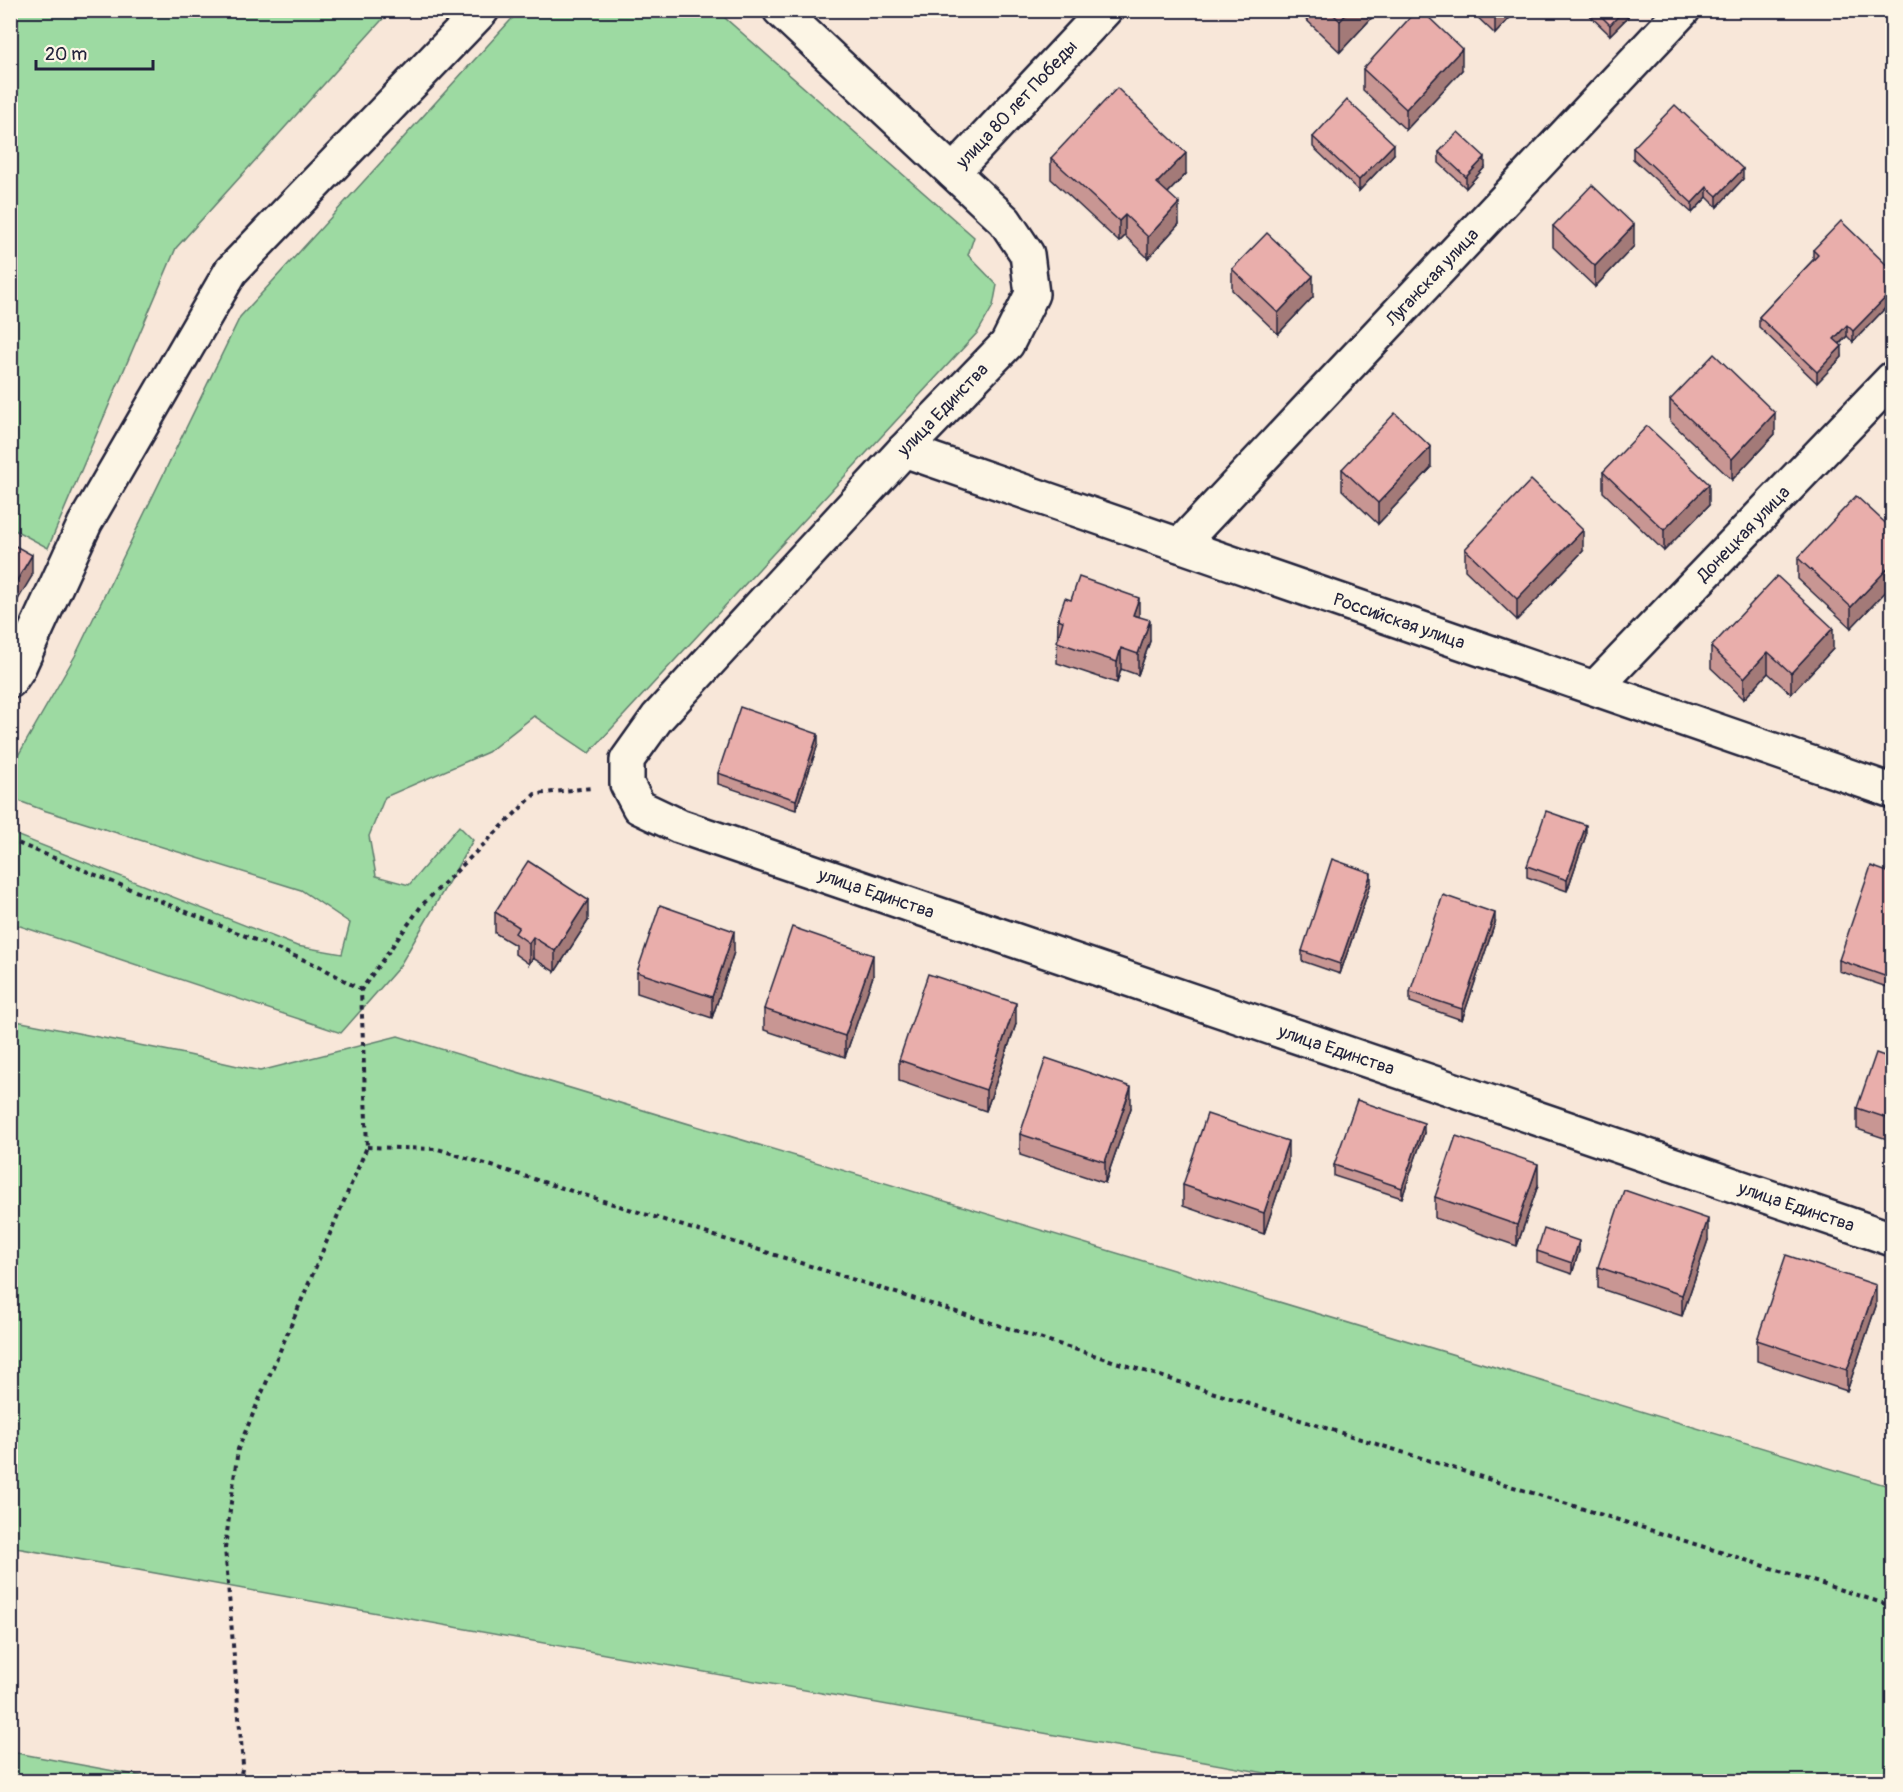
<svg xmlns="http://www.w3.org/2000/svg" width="1903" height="1792" viewBox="0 0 1903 1792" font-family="Pangolin,sans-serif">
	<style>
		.green { fill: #9ddaa2; stroke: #607e6e; stroke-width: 1.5 }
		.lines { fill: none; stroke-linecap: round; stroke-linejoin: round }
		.street-casing { stroke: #22223b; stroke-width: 38 }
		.path { stroke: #22223b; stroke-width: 4; stroke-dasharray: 4.5 4.5; stroke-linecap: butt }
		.street { stroke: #fcf5e5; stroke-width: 33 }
		.wall { fill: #c89693; stroke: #22223b; stroke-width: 1.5 }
		.shaded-wall { fill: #a37a78; stroke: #22223b; stroke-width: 1.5 }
		.building { fill: #e9aeab; stroke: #22223b; stroke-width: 1.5 }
		.labels { text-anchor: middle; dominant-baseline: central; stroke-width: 4.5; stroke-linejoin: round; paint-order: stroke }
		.street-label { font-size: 18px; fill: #22223b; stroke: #fcf5e5 }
	</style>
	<rect width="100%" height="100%" fill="#f8e7d9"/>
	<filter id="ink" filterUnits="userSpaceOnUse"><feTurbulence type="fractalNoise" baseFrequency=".0167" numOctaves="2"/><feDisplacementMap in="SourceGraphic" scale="12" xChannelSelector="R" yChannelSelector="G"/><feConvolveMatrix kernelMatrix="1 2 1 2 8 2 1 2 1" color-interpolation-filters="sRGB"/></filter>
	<g filter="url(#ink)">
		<g class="green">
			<path d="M10,11H390L176,248L48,548L11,528Z"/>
			<path d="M519,11H717L974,237L968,255L997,285L993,306L978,332L589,753L534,716L488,752L385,797L369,836L376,876L409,885L459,826L473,840L399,967L341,1033L11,923V833L297,946L342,954L350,923L301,890L43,810L11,798V768L75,656L240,317Z"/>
			<path d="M11,1020L180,1053L260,1071L398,1036L1892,1487V1781H1310L11,1547Z"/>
			<path d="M11,1752L168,1781H11Z"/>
		</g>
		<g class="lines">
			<g class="street-casing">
				<g id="street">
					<path id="s1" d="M780,10L1005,221L1027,254L1032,294L1007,344L904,450L657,718L627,760V784L639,807L679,826L1892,1239"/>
					<path id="s2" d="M953,172L1105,10"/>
					<path id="s3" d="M904,450L1892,791"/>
					<path id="s4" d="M1180,545L1683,10"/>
					<path d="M10,681L18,669L85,523L231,271L482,10"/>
					<path id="s5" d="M1595,688L1892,379"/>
				</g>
			</g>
			<g class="path">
				<path d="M10,840L319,966L361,990"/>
				<path d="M367,1147L438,1149L1892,1606"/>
				<path d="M239,1782L243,1765L225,1548L238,1449L367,1147L361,990L422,905L535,794L591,788"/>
			</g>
			<use href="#street" class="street"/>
		</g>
		<g class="wall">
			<path d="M1296,10H1379L1340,52Z"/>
			<path d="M1470,10H1517L1495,34Z"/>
			<path d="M1584,10H1628V17L1610,35Z"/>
			<path d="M1363,69L1462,70L1406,130L1363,90Z"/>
			<path d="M1313,137L1394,154L1359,191L1313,147Z"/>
			<path d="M1633,148L1743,179L1717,207L1707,197L1692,213L1633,159Z"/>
			<path d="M1439,152L1485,167L1466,188L1439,163Z"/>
			<path d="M1051,158L1186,174L1168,193L1179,224L1148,258L1125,236L1119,242L1051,179Z"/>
			<path d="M1553,226L1634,246L1595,287L1553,247Z"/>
			<path d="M1813,250L1893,271V300L1853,342L1847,336L1840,344L1842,357L1817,383L1759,327V317L1813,260Z"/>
			<path d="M1232,269L1313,297L1278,334L1232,290Z"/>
			<path d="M1670,400L1775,434L1732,480L1670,421Z"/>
			<path d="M1431,468L1378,524L1342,490V469Z"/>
			<path d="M1603,472L1709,505L1664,551L1603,492Z"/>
			<path d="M1893,530V584L1851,628L1798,579V558Z"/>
			<path d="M1465,549L1583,551L1517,620L1465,570Z"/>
			<path d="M1139,617L1150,641L1138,675L1121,669L1117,683L1057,663L1058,619Z"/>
			<path d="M1711,647L1833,649L1791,694L1768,673L1744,699L1711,668Z"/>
			<path d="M818,744L796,810L718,784V773Z"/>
			<path d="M1586,835L1567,891L1527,877V866Z"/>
			<path d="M1893,874V989L1839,971V960Z"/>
			<path d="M1371,883L1340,974L1302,961V951Z"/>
			<path d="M495,912L588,921L555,972L533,958L529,964L515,954V945L495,933Z"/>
			<path d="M1495,923L1462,1020L1410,1002V992Z"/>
			<path d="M734,952L712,1018L637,993V972Z"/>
			<path d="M873,976L845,1057L764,1030V1009Z"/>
			<path d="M1016,1024L986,1111L899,1081V1060Z"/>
			<path d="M1893,1059V1141L1857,1129V1108Z"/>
			<path d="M1131,1108L1105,1183L1020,1155V1134Z"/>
			<path d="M1424,1133L1402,1198L1334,1176V1165Z"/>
			<path d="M1288,1162L1264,1234L1183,1206V1185Z"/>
			<path d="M1538,1185L1517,1246L1435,1218V1197Z"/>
			<path d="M1708,1240L1682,1316L1598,1288V1267Z"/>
			<path d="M1537,1251H1579L1572,1274L1537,1262Z"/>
			<path d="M1876,1306L1847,1391L1757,1361V1340Z"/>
		</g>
		<g class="shaded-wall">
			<path d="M1350,10H1379L1340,52V21Z"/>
			<path d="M1497,10H1517L1495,34V13Z"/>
			<path d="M1624,10H1628V17L1610,35V25Z"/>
			<path d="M1462,49V70L1406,130V109Z"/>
			<path d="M1394,144V154L1359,191V180Z"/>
			<path d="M1186,153V174L1157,204V183Z"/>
			<path d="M1485,157V167L1466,188V177Z"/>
			<path d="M1743,169V179L1717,207V196Z"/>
			<path d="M1707,187V197L1692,213V203Z"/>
			<path d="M1179,203V224L1148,258V237Z"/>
			<path d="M1125,215V236L1119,242V221Z"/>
			<path d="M1634,225V246L1595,287V266Z"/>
			<path d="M1313,276V297L1278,334V313Z"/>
			<path d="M1893,290V300L1853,342V331Z"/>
			<path d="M1847,325V336L1834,349V339Z"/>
			<path d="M1842,346V357L1817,383V372Z"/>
			<path d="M1775,413V434L1732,480V459Z"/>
			<path d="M1431,447V468L1378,524V503Z"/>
			<path d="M1709,484V505L1664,551V530Z"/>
			<path d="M1583,530V551L1517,620V599Z"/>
			<path d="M32,555V576L10,613V592Z"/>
			<path d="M1893,563V584L1851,628V607Z"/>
			<path d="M1139,598V619L1133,615Z"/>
			<path d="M1150,620V641L1138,675V654Z"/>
			<path d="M1833,628V649L1791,694V673Z"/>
			<path d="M1121,648V669L1117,683V662Z"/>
			<path d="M1768,652V673L1744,699V678Z"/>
			<path d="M818,734V744L796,810V800Z"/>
			<path d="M1586,825V835L1567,891V880Z"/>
			<path d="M1371,873V883L1340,974V964Z"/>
			<path d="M588,900V921L555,972V951Z"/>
			<path d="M1495,913V923L1462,1020V1009Z"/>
			<path d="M734,931V952L712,1018V997Z"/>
			<path d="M533,937V958L529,964V943Z"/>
			<path d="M873,955V976L845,1057V1036Z"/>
			<path d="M1016,1003V1024L986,1111V1090Z"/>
			<path d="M1131,1087V1108L1105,1183V1162Z"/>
			<path d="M1424,1123V1133L1402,1198V1188Z"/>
			<path d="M1288,1141V1162L1264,1234V1213Z"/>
			<path d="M1538,1164V1185L1517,1246V1225Z"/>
			<path d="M1708,1219V1240L1682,1316V1295Z"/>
			<path d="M1579,1241V1251L1572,1274V1263Z"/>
			<path d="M1876,1285V1306L1847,1391V1370Z"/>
		</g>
		<g class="building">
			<path d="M1329,10H1350L1340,21Z"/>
			<path d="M1417,10H1421L1462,49L1406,109L1363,69Z"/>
			<path d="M1595,10H1624L1610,25Z"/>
			<path d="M1117,88L1186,153L1157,183L1179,203L1148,237L1125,215L1119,221L1051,158Z"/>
			<path d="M1347,100L1394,144L1359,180L1313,137Z"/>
			<path d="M1675,105L1743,169L1717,196L1707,187L1692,203L1633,148Z"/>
			<path d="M1458,132L1485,157L1466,177L1439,152Z"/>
			<path d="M1592,185L1634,225L1595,266L1553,226Z"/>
			<path d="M1841,221L1893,271V290L1853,331L1847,325L1834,339L1842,346L1817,372L1759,317L1818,255L1813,250Z"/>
			<path d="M1267,233L1313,276L1278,313L1232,269Z"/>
			<path d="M1714,354L1775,413L1732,459L1670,400Z"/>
			<path d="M1395,413L1431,447L1378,503L1342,469Z"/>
			<path d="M1647,426L1709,484L1664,530L1603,472Z"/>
			<path d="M1531,480L1583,530L1517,599L1465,549Z"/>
			<path d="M1856,496L1893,530V563L1851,607L1798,558Z"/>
			<path d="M10,543L32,555L10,592Z"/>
			<path d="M1777,576L1833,628L1791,673L1768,652L1744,678L1711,647Z"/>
			<path d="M1079,577L1139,598L1133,615L1150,620L1138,654L1121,648L1117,662L1057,642L1063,621L1058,619L1065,598L1071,600Z"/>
			<path d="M740,707L818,734L796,800L718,773Z"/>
			<path d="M1546,811L1586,825L1567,880L1527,866Z"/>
			<path d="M1332,859L1371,873L1340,964L1302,951Z"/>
			<path d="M528,861L588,900L555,951L533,937L529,943L515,933L519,927L495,912Z"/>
			<path d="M1871,866L1893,874V979L1839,960Z"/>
			<path d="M1443,895L1495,913L1462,1009L1410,992Z"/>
			<path d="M660,905L734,931L712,997L637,972Z"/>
			<path d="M792,927L873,955L845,1036L764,1009Z"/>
			<path d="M928,974L1016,1003L986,1090L899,1060Z"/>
			<path d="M1876,1053L1893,1059V1120L1857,1108Z"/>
			<path d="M1046,1058L1131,1087L1105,1162L1020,1134Z"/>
			<path d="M1357,1100L1424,1123L1402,1188L1334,1165Z"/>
			<path d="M1207,1114L1288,1141L1264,1213L1183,1185Z"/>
			<path d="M1456,1136L1538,1164L1517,1225L1435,1197Z"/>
			<path d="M1624,1190L1708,1219L1682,1295L1598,1267Z"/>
			<path d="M1544,1229L1579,1241L1572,1263L1537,1251Z"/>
			<path d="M1786,1255L1876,1285L1847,1370L1757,1340Z"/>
		</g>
	</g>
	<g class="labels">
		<g class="street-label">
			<text stroke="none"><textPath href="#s2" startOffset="93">улица 80 лет Победы</textPath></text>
			<text stroke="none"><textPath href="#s4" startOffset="368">Луганская улица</textPath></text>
			<text transform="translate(943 410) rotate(-46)">улица Единства</text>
			<text stroke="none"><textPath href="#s5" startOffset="214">Донецкая улица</textPath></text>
			<text stroke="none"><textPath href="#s3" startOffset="524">Российская улица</textPath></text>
			<text stroke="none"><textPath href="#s1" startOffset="1311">улица Единства</textPath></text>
			<text stroke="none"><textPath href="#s1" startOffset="1797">улица Единства</textPath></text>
			<text stroke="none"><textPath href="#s1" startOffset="2283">улица Единства</textPath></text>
		</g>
	</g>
	<rect width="1903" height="1792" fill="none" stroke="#fcf5e5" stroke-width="36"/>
	<rect x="18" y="18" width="1867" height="1756" fill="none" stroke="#22223b" stroke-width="2" filter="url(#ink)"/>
	<path d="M36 60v9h117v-9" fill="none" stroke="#22223b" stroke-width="3"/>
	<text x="45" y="60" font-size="18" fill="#22223b" stroke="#fcf5e5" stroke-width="4.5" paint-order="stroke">20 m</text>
</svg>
